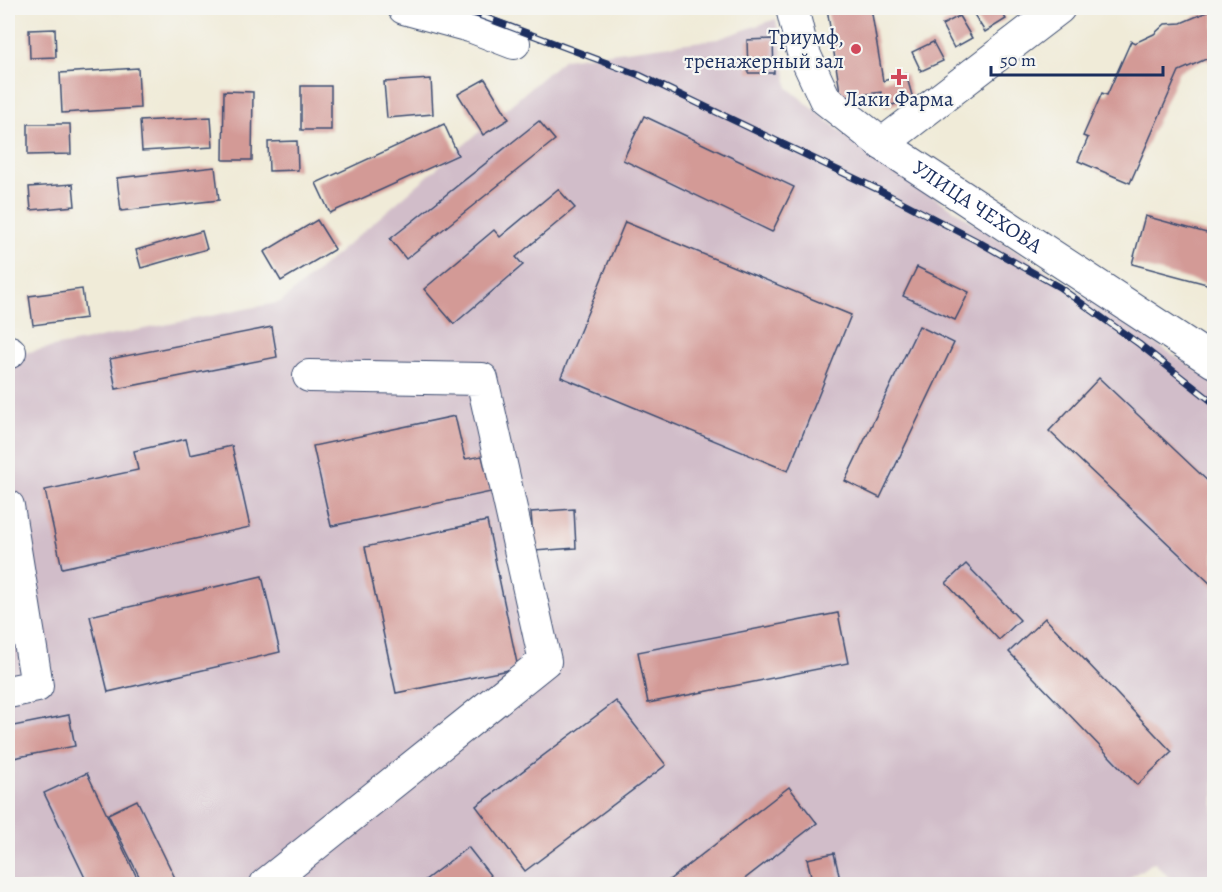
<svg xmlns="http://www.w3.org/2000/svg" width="1222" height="892" viewBox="0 0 1222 892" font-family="Alegreya,serif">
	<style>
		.industrial { fill: #d1bdc9 }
		.building { fill: #d39a96 }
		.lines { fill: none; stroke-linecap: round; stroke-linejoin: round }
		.minor-casing { stroke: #3b4b70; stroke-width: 34 }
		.minor { stroke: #fff; stroke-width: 32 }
		.rail-casing { stroke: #1b2f5e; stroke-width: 7 }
		.rail { stroke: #f6f6f2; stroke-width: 4.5; stroke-dasharray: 14; stroke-linecap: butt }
		.poi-dot { fill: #d1495b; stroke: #f6f6f2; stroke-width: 2 }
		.labels { text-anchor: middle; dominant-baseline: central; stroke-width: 4.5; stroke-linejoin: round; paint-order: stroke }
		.poi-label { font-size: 21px; fill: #1b2f5e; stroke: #f6f6f2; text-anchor: end }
		.street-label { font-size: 21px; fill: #1b2f5e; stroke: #f6f6f2 }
	</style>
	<rect width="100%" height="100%" fill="#f6f6f2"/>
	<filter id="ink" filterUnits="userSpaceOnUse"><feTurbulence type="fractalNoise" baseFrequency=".0167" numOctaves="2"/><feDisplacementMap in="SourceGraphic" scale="12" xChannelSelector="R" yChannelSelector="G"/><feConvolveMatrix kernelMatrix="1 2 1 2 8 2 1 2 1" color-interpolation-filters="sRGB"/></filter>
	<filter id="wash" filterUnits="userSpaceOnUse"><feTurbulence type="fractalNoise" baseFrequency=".008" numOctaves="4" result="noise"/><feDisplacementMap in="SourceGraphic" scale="24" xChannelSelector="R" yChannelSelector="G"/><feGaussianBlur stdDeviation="1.35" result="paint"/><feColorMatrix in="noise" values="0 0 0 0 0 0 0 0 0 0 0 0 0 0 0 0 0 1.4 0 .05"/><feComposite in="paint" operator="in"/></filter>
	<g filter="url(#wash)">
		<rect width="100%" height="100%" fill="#f0ebd8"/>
		<path class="industrial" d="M776,19L788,88L862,149L1214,382V884H1175L1154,862L1120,884H8V356L281,302L564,59L718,39Z"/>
		<g id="blocks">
			<g class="building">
				<path d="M827,8H871L883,81L906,74L913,99L885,107L881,92L841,98Z"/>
				<path d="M970,8H999L1006,19L985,32Z"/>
				<path d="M1208,8L1214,9V63L1206,59L1179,71L1130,183L1078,161L1088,138L1083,136L1102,93L1107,95L1131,41L1135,43L1154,34L1165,24L1181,23L1207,12Z"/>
				<path d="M959,16L972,38L954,48L942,25Z"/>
				<path d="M55,29L56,57L30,58L29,30Z"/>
				<path d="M773,39L774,73H748L747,40Z"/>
				<path d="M933,42L943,61L921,71L912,52Z"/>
				<path d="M138,68L140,108L62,113L60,73Z"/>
				<path d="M431,79L433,114L387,118L384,82Z"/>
				<path d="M485,79L509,119L483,135L458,94Z"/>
				<rect x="301" y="86" width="30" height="44"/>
				<path d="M224,91L253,92L252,160H223Z"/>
				<path d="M644,116L794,187L772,232L623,160Z"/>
				<path d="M211,117L213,147L142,151L140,121Z"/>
				<path d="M539,121L555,140L406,259L390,239Z"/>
				<path d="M28,124H70L71,154L28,155Z"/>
				<path d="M444,124L458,155L330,213L316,183Z"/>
				<path d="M297,141L298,170L269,171L268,142Z"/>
				<path d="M215,167L219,200L121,211L117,178Z"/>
				<path d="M73,184L75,206L31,210L29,187Z"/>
				<path d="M558,189L575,208L516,257L523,265L454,324L424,289L494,230L500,237Z"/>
				<path d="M1145,216L1214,235V286L1132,264Z"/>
				<path d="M317,220L335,249L281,281L264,252Z"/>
				<path d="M625,222L851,315L788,471L561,377Z"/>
				<path d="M202,231L207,249L141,268L136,250Z"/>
				<path d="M917,267L969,292L955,320L903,296Z"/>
				<path d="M82,289L86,318L33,325L29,296Z"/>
				<path d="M919,326L954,343L880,498L845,481Z"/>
				<path d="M272,327L277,357L116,389L110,359Z"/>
				<path d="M1099,378L1214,487V587L1049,431Z"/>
				<path d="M455,416L465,459L482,456L491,492L331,526L313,446Z"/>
				<path d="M186,439L190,455L232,446L250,527L62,568L45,490L138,470L134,451Z"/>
				<path d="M574,509L576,548L534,551L531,512Z"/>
				<path d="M487,521L518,668L396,693L365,547Z"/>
				<path d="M966,564L1020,620L999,640L946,583Z"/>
				<path d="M262,576L280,652L108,692L90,616Z"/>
				<path d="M838,613L848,663L648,703L638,652Z"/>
				<path d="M1045,618L1172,752L1137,785L1009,652Z"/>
				<path d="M616,701L666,765L525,871L476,806Z"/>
				<path d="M69,715L75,746L8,759V727Z"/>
				<path d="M87,773L140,884H88L44,793Z"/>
				<path d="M789,787L817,823L738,884H664Z"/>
				<path d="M137,800L178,884H143L108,814Z"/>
				<path d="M468,847L497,884H420Z"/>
				<path d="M834,853L841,884H813L807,859Z"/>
			</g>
		</g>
	</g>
	<g filter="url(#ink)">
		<use href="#blocks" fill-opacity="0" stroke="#3b4b70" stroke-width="1.5"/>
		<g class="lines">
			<g class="minor-casing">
				<g id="minor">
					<path d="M404,8L470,26L514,43"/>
					<path id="s1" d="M792,8L802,49L825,99L882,144L1214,362"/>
					<path d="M882,144L1059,8"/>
					<path d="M8,352H10"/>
					<path d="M8,506L37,686L8,692"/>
					<path d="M266,884L545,661L482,379L309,376"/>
				</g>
			</g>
			<use href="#minor" class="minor"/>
			<g class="rail-casing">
				<path id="rail" d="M454,8L476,14L639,75L877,189L977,241L1059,287L1139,344L1214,403"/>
			</g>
			<use href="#rail" class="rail"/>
		</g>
	</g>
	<g class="poi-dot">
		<circle cx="856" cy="49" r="6"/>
		<path d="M896 68h6v6h6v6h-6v6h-6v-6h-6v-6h6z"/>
	</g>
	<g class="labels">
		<g class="poi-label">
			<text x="844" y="37">Триумф,<tspan x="844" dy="24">тренажерный зал</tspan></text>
			<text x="899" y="99" text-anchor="middle">Лаки Фарма</text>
		</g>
		<g class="street-label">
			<text stroke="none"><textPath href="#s1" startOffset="284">УЛИЦА ЧЕХОВА</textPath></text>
		</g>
	</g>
	<rect width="1222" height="892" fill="none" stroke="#f6f6f2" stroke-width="30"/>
	<path d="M991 66v9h172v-9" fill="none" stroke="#1b2f5e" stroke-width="3"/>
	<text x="1000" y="66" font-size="18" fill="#1b2f5e" stroke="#f6f6f2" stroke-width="4.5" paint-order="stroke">50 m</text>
</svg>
